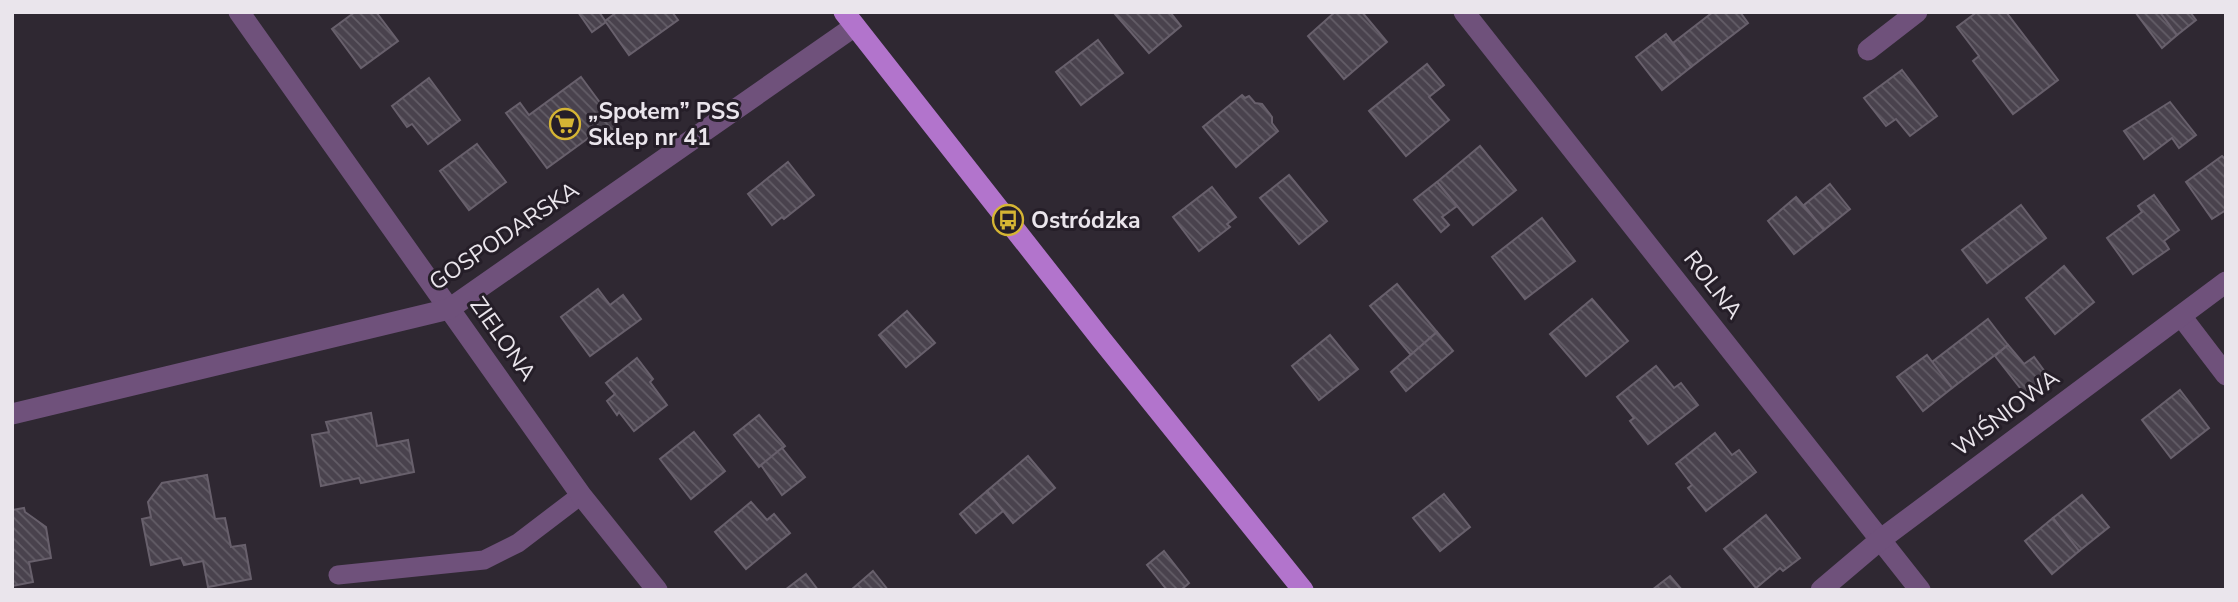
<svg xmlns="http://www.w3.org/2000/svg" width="2238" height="602" viewBox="0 0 2238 602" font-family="'Nunito Sans',sans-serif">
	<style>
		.building { fill: url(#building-back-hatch); stroke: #68606c; stroke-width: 2 }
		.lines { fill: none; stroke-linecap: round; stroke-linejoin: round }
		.lane { stroke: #6f517b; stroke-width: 19 }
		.street { stroke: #6f517b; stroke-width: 21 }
		.primary { stroke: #b274cc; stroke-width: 21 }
		.labels { text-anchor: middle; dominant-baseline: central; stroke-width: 6; stroke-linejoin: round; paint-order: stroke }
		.poi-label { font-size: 23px; font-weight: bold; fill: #eae5ec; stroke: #251e28; text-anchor: start }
		.street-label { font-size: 23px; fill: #eae5ec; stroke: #251e28 }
	</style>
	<defs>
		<pattern id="building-back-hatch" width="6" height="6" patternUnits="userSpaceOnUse" patternTransform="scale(1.75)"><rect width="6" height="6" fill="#49424d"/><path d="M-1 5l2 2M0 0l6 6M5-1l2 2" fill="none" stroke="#635d67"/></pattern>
	</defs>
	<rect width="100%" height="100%" fill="#2f2832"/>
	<g class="building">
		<path d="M355,12H376L398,41L361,68L332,29Z"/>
		<path d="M578,12H599L606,22L592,32Z"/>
		<path d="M617,12H672L678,20L629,55L605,21Z"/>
		<path d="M1117,12H1170L1181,26L1149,53L1115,14Z"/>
		<path d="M1335,12H1362L1387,42L1344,79L1308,36Z"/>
		<path d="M1713,12H1740L1748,23L1691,67L1673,43Z"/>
		<path d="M1977,12H2006L2058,80L2013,114L1973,61L1979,56L1957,27Z"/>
		<path d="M2137,12H2160L2177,35L2162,48L2136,13Z"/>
		<path d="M2160,12H2190L2196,20L2177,35Z"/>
		<path d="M1666,34L1691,67L1662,90L1636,57Z"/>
		<path d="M1098,40L1123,73L1081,105L1056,72Z"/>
		<path d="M1427,64L1444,85L1429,97L1449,120L1406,156L1369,111Z"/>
		<path d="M1902,70L1937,116L1910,136L1896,119L1886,126L1864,98Z"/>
		<path d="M581,77L618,127L600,141L594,134L547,168L506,113L520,103L529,115Z"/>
		<path d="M429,78L460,120L428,144L412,124L407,127L392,106Z"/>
		<path d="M1242,95L1245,98L1249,96L1255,103L1262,104L1272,117V123L1278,131L1236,167L1203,127Z"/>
		<path d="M2170,102L2196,135L2179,148L2172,138L2144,159L2124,131Z"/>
		<path d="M477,144L506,182L469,210L440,171Z"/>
		<path d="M1480,146L1516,190L1473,225L1437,182Z"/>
		<path d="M2222,156L2226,160V210L2212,219L2186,182Z"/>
		<path d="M788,162L814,195L784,219L782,217L772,225L748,194Z"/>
		<path d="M1289,175L1327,221L1299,244L1260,198Z"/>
		<path d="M1437,182L1457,206L1442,217L1449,225L1441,232L1414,200Z"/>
		<path d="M1830,184L1850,209L1824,230L1804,205Z"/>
		<path d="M1212,187L1236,217L1227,224L1230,227L1199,251L1173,217Z"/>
		<path d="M2154,195L2179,230L2164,241L2169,249L2133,274L2107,238L2142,212L2138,206Z"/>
		<path d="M1796,197L1824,230L1794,254L1768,221Z"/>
		<path d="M2021,205L2046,238L1987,283L1962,250Z"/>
		<path d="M1542,218L1575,261L1525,299L1492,257Z"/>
		<path d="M2064,266L2094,302L2055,334L2026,298Z"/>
		<path d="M1397,284L1437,332L1411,355L1370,306Z"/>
		<path d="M598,289L610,305L623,295L641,319L590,356L561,317Z"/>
		<path d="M1592,299L1628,341L1586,376L1550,334Z"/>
		<path d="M907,311L935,343L906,367L879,335Z"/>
		<path d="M1988,319L2008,345L1952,388L1932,362Z"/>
		<path d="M1437,332L1453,351L1406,391L1391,372Z"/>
		<path d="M1330,335L1358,369L1319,400L1292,366Z"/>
		<path d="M2008,345L2024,364L2034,357L2048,376L2024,393L1995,356Z"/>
		<path d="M1927,355L1952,388L1923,411L1897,377Z"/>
		<path d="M637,358L653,379L650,382L667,405L634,431L619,412L617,415L607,401L615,394L606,383Z"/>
		<path d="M1656,366L1674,388L1681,383L1698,405L1648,444L1630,421L1634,418L1617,397Z"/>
		<path d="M2180,390L2209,428L2171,458L2142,420Z"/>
		<path d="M371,413L377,446L408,440L414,472L361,483L359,478L321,486L312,435L329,432L326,422Z"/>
		<path d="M759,415L785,446L759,467L734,435Z"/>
		<path d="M694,432L725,471L691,499L660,459Z"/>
		<path d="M1715,433L1732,455L1739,450L1756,472L1706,511L1688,488L1692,485L1676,464Z"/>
		<path d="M782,448L805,477L782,495L761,465Z"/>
		<path d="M1028,456L1055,488L1013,523L987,491Z"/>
		<path d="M207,475L215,519L225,518L231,547L245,545L251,579L208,587L203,561L184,565L181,558L151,565L142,519L151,517L148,502L162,483Z"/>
		<path d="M987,491L1003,511L976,533L960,514Z"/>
		<path d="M1444,494L1470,527L1440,551L1413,518Z"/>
		<path d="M2082,495L2109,527L2079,551L2053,518Z"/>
		<path d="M751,502L767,520L774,514L790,533L746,569L715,532Z"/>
		<path d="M24,508L25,512L46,527L51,558L29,562L33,582L12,586V510Z"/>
		<path d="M1766,515L1800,558L1783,571L1780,568L1756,588L1724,549Z"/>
		<path d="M2053,518L2079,551L2052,574L2025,541Z"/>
		<path d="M1164,551L1189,583L1181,590H1167L1147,565Z"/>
		<path d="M873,571L888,590H851Z"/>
		<path d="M806,574L818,590H785Z"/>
		<path d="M1670,576L1682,590H1652Z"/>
	</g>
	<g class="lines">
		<path class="lane" d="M338,575L484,560L518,543L581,495"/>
		<g class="street">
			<path d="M239,12L581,495L657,590"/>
			<path d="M1464,12L1920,590"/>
			<path d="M1868,50L1917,12"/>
			<path d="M2181,316L2226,375"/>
			<path d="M12,414L449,309L855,26"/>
			<path d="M1821,590L1880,540L2226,282"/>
		</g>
		<path class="primary" d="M844,12L1101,339L1303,590"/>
	</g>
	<defs>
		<g id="supermarket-ring" transform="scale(1.575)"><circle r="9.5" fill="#251e28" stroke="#d5b534" stroke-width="1.5"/><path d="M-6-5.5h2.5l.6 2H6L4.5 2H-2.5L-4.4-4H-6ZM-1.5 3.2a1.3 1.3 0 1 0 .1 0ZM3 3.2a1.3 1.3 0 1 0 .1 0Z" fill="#d5b534"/></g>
		<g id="bus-ring" transform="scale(1.575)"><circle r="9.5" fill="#251e28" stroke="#d5b534" stroke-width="1.5"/><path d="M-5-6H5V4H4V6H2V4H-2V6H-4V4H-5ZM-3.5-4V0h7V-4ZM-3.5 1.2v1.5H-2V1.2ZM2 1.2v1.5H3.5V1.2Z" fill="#d5b534"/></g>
	</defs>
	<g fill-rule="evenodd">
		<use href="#supermarket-ring" x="565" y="124"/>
		<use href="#bus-ring" x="1008" y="220"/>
	</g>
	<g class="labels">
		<g class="poi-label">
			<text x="588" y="111">„Społem” PSS<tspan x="588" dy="26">Sklep nr 41</tspan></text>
			<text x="1031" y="220">Ostródzka</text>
		</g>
		<g class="street-label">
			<text transform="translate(504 236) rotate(-34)">GOSPODARSKA</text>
			<text transform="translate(1713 285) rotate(52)">ROLNA</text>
			<text transform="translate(503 339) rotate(55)">ZIELONA</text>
			<text transform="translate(2006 413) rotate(-37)">WIŚNIOWA</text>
		</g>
	</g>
	<rect width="2238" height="602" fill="none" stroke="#eae5ec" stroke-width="28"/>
</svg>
